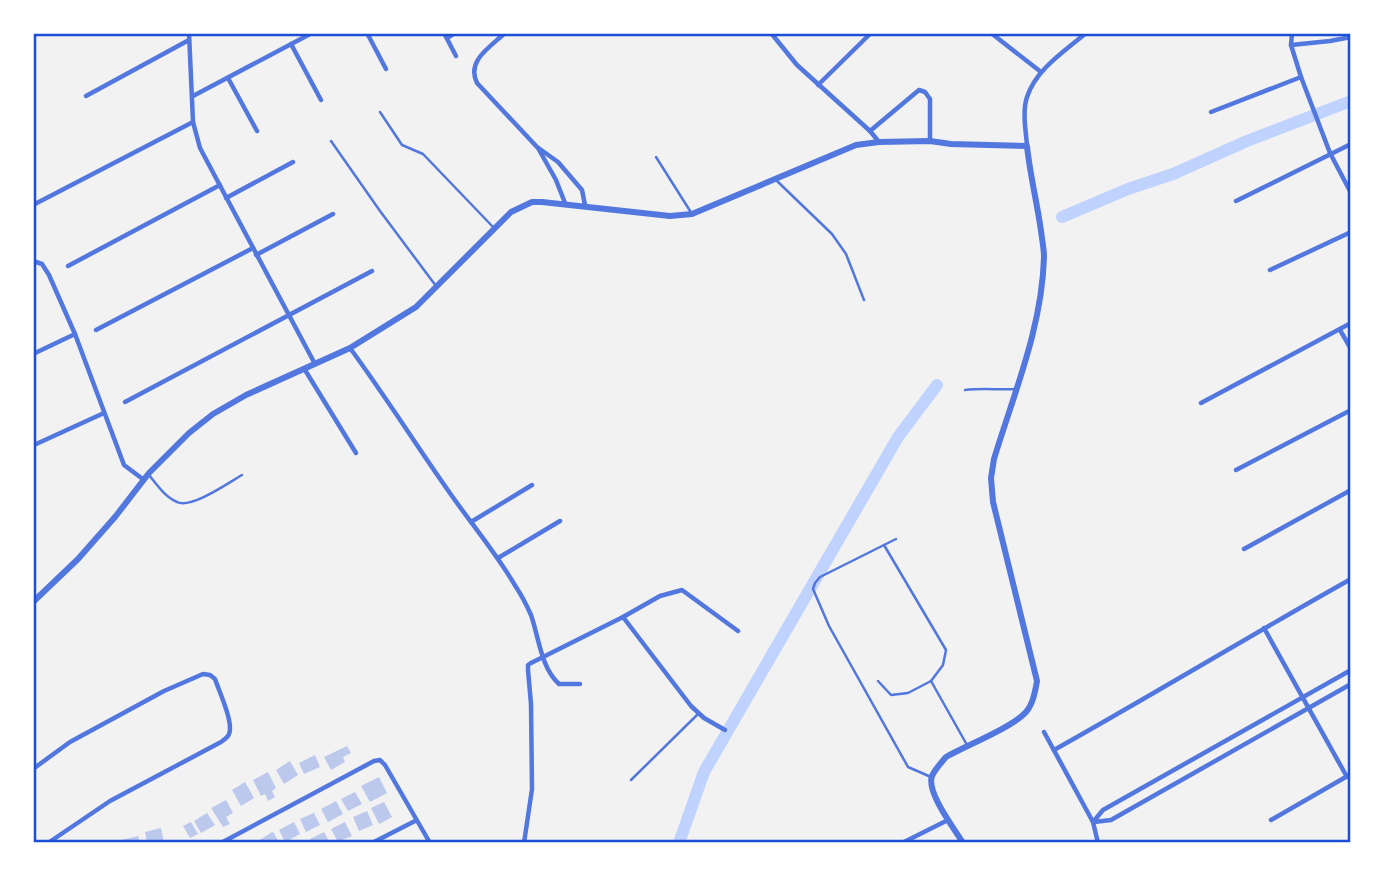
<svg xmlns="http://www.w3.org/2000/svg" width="1384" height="876" viewBox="0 0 1384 876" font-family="Commissioner,sans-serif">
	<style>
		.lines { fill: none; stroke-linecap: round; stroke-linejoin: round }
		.canal { stroke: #bfd3fe; stroke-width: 12 }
		.building { fill: #bdc9ec }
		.service { stroke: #5277de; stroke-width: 2.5 }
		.minor { stroke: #5277de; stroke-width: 4.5 }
		.tertiary { stroke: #5277de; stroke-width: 6 }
		.neatline { fill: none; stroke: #1d4ed8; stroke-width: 2.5 }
	</style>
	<rect width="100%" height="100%" fill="#f2f2f2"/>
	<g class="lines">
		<g class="canal">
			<path d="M1062,217L1128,189L1173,174L1247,141L1351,101"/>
			<path d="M679,843L704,772L898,437L937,385"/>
		</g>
	</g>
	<g class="building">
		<path d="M347,746L351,753L343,757L345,762L331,770L324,757Z"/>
		<path d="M315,755L320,767L304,774L299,763Z"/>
		<path d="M290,761L298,775L284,784L276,770Z"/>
		<path d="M268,772L276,788L272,791L275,797L268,801L265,794L261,796L253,780Z"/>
		<path d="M379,777L387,793L370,802L361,786Z"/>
		<path d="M245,782L254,798L241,806L232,790Z"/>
		<path d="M355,792L362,804L348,811L341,799Z"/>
		<path d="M226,800L233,813L226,817L230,824L223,827L211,808Z"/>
		<path d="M336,801L343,814L328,822L321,809Z"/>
		<path d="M384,802L392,817L379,824L371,808Z"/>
		<path d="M367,811L373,825L359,831L353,817Z"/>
		<path d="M207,813L215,825L201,833L194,821Z"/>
		<path d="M314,813L320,825L306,832L300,819Z"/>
		<path d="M191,822L198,834L190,838L183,826Z"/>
		<path d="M294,822L300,834L285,842L279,830Z"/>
		<path d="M345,822L352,836L338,842L331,829Z"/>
		<path d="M161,828L164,843H147L145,832Z"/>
		<path d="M272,832L274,833L279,843H255Z"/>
		<path d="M324,832L330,843H312L310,839Z"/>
		<path d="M138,836L140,843H122L121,840Z"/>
	</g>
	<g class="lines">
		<g class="service">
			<path d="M380,112L402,145L423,154L494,228"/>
			<path d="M331,141L380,211L436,286"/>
			<path d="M656,157L692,214"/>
			<path d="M777,181L832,234L846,254L864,300"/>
			<path d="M965,390C982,388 999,390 1016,389"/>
			<path d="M149,475C157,485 165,497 177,502C191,509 228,483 242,475"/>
			<path d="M896,539L820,577L815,583L813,589L829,626L908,767L931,777"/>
			<path d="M884,545L946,650L943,665L931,681L967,745"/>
			<path d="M878,681L891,695L908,693L931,681"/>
			<path d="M631,780L698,714"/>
		</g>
		<g class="minor">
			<path d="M189,33L193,122L200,148L315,364"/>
			<path d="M367,33L386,69"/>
			<path d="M444,33L456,56"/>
			<path d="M505,33C490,47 466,61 477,83L537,147L558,162L582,190L585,205"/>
			<path d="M771,33L797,65L870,131L879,142"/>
			<path d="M991,33L1041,72"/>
			<path d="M1292,33L1291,45L1301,77L1330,153L1351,193"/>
			<path d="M447,38L455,33"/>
			<path d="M291,44L321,100"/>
			<path d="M1291,45L1330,41L1351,37"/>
			<path d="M228,78L257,131"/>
			<path d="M818,85L871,33"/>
			<path d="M86,96L189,40"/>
			<path d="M193,96L312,33"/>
			<path d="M1211,112L1301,77"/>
			<path d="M870,131L919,90L925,92L930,99V141"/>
			<path d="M1027,146C1026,131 1022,112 1027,97C1036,69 1065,51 1086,33"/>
			<path d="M538,148L556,180L565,203"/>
			<path d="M226,198L293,162"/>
			<path d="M1236,201L1351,144"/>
			<path d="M33,205L193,122"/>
			<path d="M256,255L333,214"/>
			<path d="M33,261L42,264L49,275L75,334L124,465L144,480"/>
			<path d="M68,266L220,185"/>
			<path d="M1270,270L1351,232"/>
			<path d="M96,330L253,248"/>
			<path d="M1340,330L1351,349"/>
			<path d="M350,348C383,393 413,440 445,486C468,520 495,551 516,587C522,596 527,606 531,615C539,638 541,668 559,684H580"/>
			<path d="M33,354L75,334"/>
			<path d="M305,370L356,453"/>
			<path d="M125,402L372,271"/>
			<path d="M1201,403L1351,323"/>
			<path d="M34,445L104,413"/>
			<path d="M1236,470L1351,410"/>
			<path d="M471,522L532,485"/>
			<path d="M1244,549L1351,490"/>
			<path d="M498,558L560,521"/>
			<path d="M623,617L691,706L704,718L725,730"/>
			<path d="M1264,628L1347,777"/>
			<path d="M1044,732L1093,822L1098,843"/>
			<path d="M1054,750C1154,694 1251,635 1351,579"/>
			<path d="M33,769L70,742L164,691L203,674L210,675L215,679C219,691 234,723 229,734C228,737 224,740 221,742L110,801L48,843"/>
			<path d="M1271,820L1351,774"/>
			<path d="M1093,822L1103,810L1351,670"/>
			<path d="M1094,822L1111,820L1351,684"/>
			<path d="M221,843L374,761L380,760L385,765L430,843"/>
			<path d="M372,843L415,821"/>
			<path d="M524,843L532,789L531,704L528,670V665L531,663L623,617L660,596L682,590L738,631"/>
			<path d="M902,843L948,820"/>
		</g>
		<path class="tertiary" d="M33,602L78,559L115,517L149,473L189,433L213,414L246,395L350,348L416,307L511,212L532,202H542L670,216L692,214L856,145L879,142L930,141L951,144L1027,146C1030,175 1037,202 1041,231C1042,239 1044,249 1044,257C1042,328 1014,393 994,459L991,478L993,502L1037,681C1035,692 1033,704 1026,712C1013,727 965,746 946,757C941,763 935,769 932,776C926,792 954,828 963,843"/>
	</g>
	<rect width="1384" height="876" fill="none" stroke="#ffffff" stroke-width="70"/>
	<rect x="35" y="35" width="1314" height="806" class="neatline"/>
</svg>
